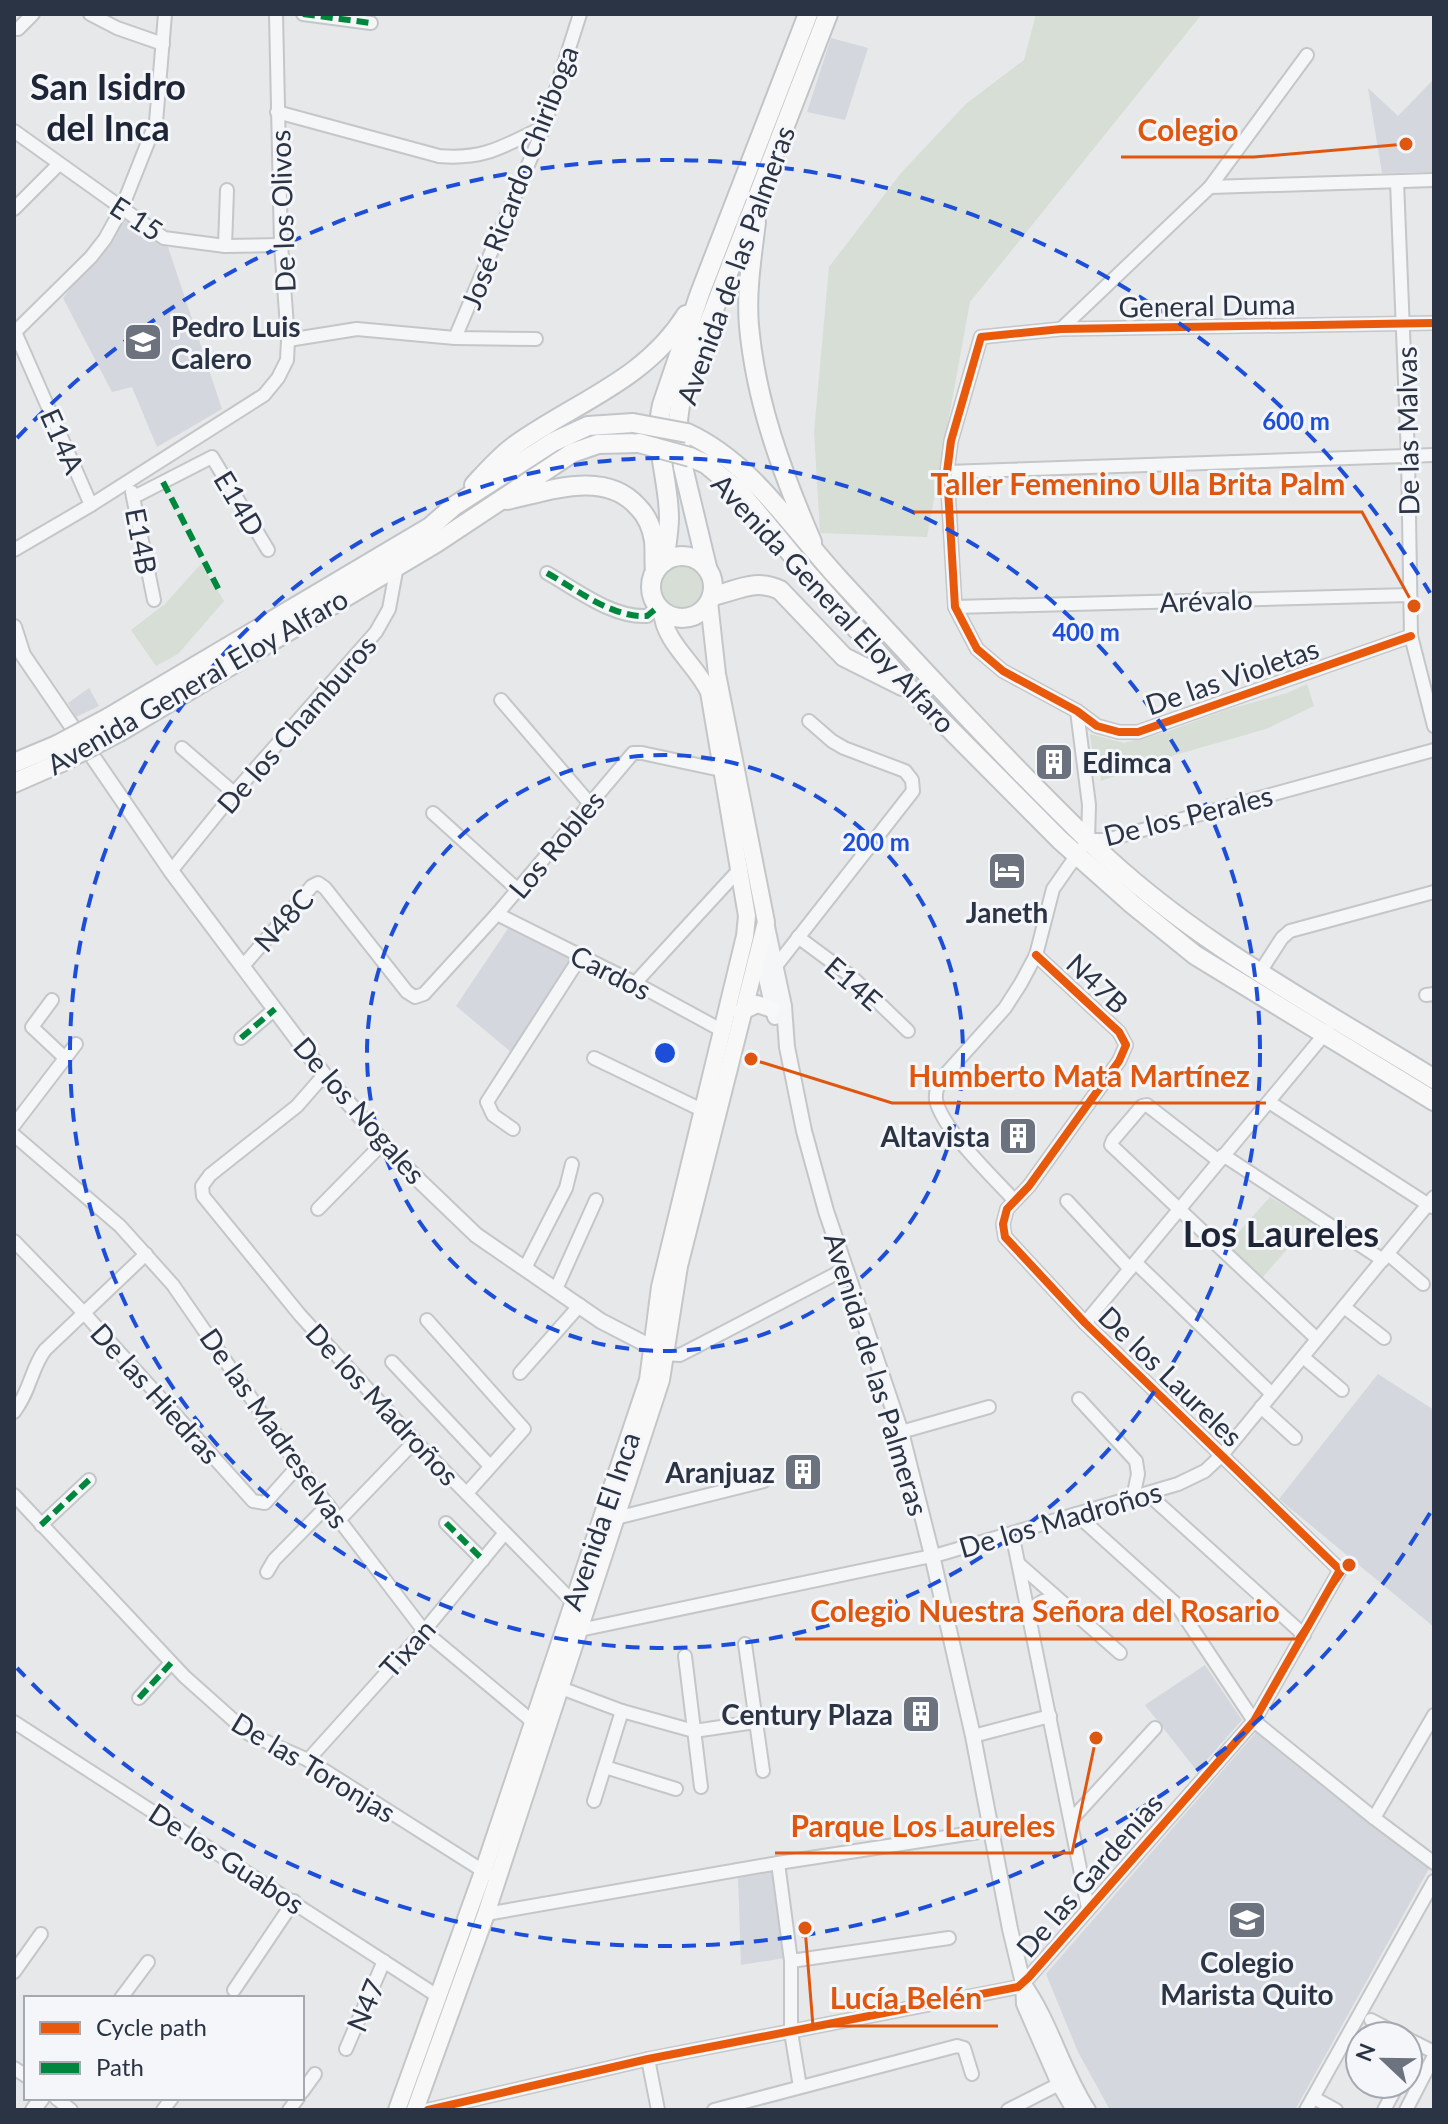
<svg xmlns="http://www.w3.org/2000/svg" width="1448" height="2124" viewBox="0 0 1448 2124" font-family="Lato,sans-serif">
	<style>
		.built { fill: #d4d7dd }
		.green { fill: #d6ded6 }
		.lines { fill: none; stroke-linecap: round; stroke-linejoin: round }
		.minor-casing { stroke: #c4c6c8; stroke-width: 16 }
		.tertiary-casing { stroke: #c4c6c8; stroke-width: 18 }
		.secondary-casing { stroke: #c4c6c8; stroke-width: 20 }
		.primary-casing { stroke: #c2c5c8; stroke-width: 22 }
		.minor { stroke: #f5f6f7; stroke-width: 12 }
		.tertiary { stroke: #f5f6f7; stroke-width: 14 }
		.secondary { stroke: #f8f8f8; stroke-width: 16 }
		.primary { stroke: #f8f8f8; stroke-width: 18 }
		.primary-bridge-casing { stroke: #c2c5c8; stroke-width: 22; stroke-linecap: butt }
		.primary-bridge { stroke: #f8f8f8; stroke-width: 18 }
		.quiet { stroke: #00873e; stroke-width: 6; stroke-dasharray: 12 6; stroke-linecap: butt }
		.cycleway-casing { stroke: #f4f6f9; stroke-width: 13 }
		.cycleway { stroke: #e8590c; stroke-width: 8 }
		.ring { fill: none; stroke: #1d4ed8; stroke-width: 4; stroke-dasharray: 14 10 }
		.labels { text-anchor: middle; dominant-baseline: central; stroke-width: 6; stroke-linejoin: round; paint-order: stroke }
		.street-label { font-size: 28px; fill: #2b3445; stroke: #f4f6f9 }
		.poi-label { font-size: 28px; font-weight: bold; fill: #2b3445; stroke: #f4f6f9; text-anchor: end }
		.district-label { font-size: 36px; font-weight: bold; fill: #1d2536; stroke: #f4f6f9 }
		.centre { fill: #1d4ed8; stroke: #f4f6f9; stroke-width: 4 }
		.ring-label { font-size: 24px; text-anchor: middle; font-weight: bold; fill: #1d4ed8; stroke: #f4f6f9; stroke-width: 6; stroke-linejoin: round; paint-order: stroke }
		.leader { fill: none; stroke: #df570f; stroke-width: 3 }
		.callout-dot { fill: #df570f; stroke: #f4f6f9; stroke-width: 3 }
		.callout-label { font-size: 30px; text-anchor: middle; font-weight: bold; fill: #df570f; stroke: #f4f6f9; stroke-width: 6; stroke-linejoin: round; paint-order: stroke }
	</style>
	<rect width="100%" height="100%" fill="#e6e8ea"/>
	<g class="built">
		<path d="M831,38L868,48L845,120L807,112Z"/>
		<path d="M1434,79V172L1382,173L1368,88L1398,116Z"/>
		<path d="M125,218L168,247L222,409L157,447L132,387L112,392L63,298Z"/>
		<path d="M89,688L99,706L76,717L68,703Z"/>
		<path d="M509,927L572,958L512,1053L456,1006Z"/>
		<path d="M1378,1374L1434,1410V1627L1279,1499Z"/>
		<path d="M1205,1665L1242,1720L1197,1771L1145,1705Z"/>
		<path d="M1258,1730L1380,1831L1431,1865L1295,2110H1110L1078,2052L1046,1974Z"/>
		<path d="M775,1870L785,1958L741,1965L738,1877Z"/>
	</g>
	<g class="green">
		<path d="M1036,14H1202L970,302L927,537L820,533L814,432L829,267L901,173L966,104L1024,60Z"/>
		<path d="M201,564L224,601L178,654L156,666L131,630L165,604Z"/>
		<circle cx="683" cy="588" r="22"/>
		<path d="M1307,684L1314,706L1266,729L1175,755L1101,781L1099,759L1093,756L1090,734L1124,743L1166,732L1226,710L1287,693Z"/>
		<path d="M1270,1197L1311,1222L1262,1278L1226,1246Z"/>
	</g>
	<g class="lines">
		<g class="minor-casing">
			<g id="minor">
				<path d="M90,14L117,28L163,44"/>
				<path d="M303,14L371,23"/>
				<path d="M14,29H18L33,14"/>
				<path d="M277,112L439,156C485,160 503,146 544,127"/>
				<path d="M14,131L164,238L225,246L281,245"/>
				<path d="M1397,182L1408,456L1411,636L1434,726"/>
				<path d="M1210,187L1434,180"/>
				<path d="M14,209L59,164"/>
				<path d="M225,246L227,190"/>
				<path d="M1061,329L1210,187L1307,55"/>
				<path d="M15,332L91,505"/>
				<path d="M14,333L91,257L105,239L121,210L156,122L165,14"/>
				<path d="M455,338L544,127L580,14"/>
				<path d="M288,340L357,329L455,338L536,339"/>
				<path d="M947,472L1434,455"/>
				<path d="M132,492L154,600"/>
				<path d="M134,497L212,457L268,550"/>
				<path d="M14,550L91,505L264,395L278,378L287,360L288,340L281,245L276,14"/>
				<path d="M547,573C576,589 612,618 647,616L658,607"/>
				<path d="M955,607L1410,595"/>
				<path d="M1411,636L1138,732H1119L1097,726L1077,711L1003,671L977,649L955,607L947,472L951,441L981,337L1061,329L1434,323"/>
				<path d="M501,700L591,805"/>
				<path d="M1077,711L1089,805L1088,840"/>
				<path d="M182,748L234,793"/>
				<path d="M433,813L518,890"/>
				<path d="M1088,840H1106L1434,750"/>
				<path d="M171,871L234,793L376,632L389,609L397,566"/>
				<path d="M497,914L635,983L723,1031"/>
				<path d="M798,937L852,977L908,1031"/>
				<path d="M243,966L312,886L318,883L325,888L407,992L415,997L424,994L497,914L633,753H642L721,770"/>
				<path d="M776,966L913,791L912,780L905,771L844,748L832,741L809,721"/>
				<path d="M1260,972L1282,938L1290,931L1434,892"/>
				<path d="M635,983L737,872"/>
				<path d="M1426,995L1434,994"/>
				<path d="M52,1000L32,1027L65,1058"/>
				<path d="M241,1038L275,1009"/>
				<path d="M594,1058L704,1111"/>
				<path d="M324,1075L297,1106L210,1175L202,1186L203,1196L300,1315L415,1441L573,1602"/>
				<path d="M1269,1102L1432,1207"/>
				<path d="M14,1125L76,1044"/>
				<path d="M513,1129L493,1115L487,1102L581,956"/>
				<path d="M14,1135L120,1226L173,1285L298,1466L424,1631L533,1722"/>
				<path d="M1223,1155L1383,1260"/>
				<path d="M1219,1161L1147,1105L1142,1106L1113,1140L1111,1145L1317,1339"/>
				<path d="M1014,1200C994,1178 942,1129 936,1100C935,1091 938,1084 943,1077L1005,1008L1021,983L1036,955L1053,889L1081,849"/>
				<path d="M1067,1201L1130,1269"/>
				<path d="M318,1209L383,1143"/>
				<path d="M14,1241L84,1313L253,1501L265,1503L298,1466"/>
				<path d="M1388,1254L1423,1284"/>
				<path d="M1136,1263L1272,1394"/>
				<path d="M525,1268L566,1188L572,1164"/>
				<path d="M556,1289L596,1200"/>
				<path d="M1344,1307L1384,1338"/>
				<path d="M427,1320L524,1429L467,1493"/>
				<path d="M1085,1323L1328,1030"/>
				<path d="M665,1354L680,1355L845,1269"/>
				<path d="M1303,1357L1342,1390"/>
				<path d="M392,1362L490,1466"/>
				<path d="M520,1373L580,1305"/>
				<path d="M1079,1399L1136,1461L1138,1474L1133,1498"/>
				<path d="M1261,1407L1295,1438"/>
				<path d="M14,1412C31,1390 31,1368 45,1350L146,1254"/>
				<path d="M901,1432L989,1407"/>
				<path d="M1148,1494L1304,1635"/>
				<path d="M14,1495L185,1677L249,1734L308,1760L488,1874"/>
				<path d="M1076,1514L1176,1604L1254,1721L1374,1818L1434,1863"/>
				<path d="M616,1518L764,1481"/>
				<path d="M339,1520L415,1441"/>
				<path d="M446,1523L483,1560"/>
				<path d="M41,1525L89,1480"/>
				<path d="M1012,1533L1088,1908"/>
				<path d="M1020,1565L1120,1653"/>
				<path d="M267,1572L274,1560L328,1505"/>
				<path d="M1029,1610L1043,1601L1057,1598"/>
				<path d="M575,1631L941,1554L1178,1484L1205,1471L1222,1455L1434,1197"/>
				<path d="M745,1644L763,1771"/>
				<path d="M685,1656L701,1787"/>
				<path d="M561,1688L622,1711L694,1731L755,1722"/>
				<path d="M139,1698L171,1663"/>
				<path d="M14,1722L439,1997"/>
				<path d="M973,1736L1050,1716"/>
				<path d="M308,1760L424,1631L504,1534"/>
				<path d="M605,1767L676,1789"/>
				<path d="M594,1801L622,1711"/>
				<path d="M1374,1818L1434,1715"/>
				<path d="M1072,1819L1155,1728"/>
				<path d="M778,1863L791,1961V2032L800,2087"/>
				<path d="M486,1914L778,1863L992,1830"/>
				<path d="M791,1961L949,1938"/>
				<path d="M14,1972L41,1934"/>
				<path d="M234,1990L294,1901"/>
				<path d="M121,1998L148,1962"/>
				<path d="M1371,2020L1402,2036"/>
				<path d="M1408,2039L1434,2052"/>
				<path d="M346,2049L384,1961"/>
				<path d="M648,2059L658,2110"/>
				<path d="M1408,2064L1418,2044"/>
				<path d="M14,2068L26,2076"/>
				<path d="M302,2092L315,2074"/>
				<path d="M56,2098L71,2110"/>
				<path d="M1314,2098L1336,2110"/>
				<path d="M163,2110L172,2098"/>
				<path d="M289,2110L298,2098"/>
				<path d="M428,2110L648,2059L1018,1987L1029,1977L1254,1721L1340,1570L1085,1323L1005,1237L1003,1224L1007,1209L1029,1186L1119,1061L1126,1045L1119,1032L1036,955"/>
				<path d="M714,2110L957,2046L964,2048L972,2074"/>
				<path d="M1008,2110L1067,2080"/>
				<path d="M1306,2110L1434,1881"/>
				<path d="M1384,2110L1398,2084"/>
				<path d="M1406,2110L1434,2056"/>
			</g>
		</g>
		<g class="tertiary-casing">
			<g id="tertiary">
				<path d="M14,627L23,655L171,871L324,1075L400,1162L476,1235L601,1321L661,1352"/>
				<path d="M766,922L784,1006L787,1047L804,1131L826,1211L901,1432L932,1555L973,1736L1010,1929L1023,1983L1024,2004L1059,2084L1074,2110"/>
				<path d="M759,948L775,1017"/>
				<path d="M1023,1983C1051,2022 1062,2070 1088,2110"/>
				<path d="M33,2110L42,2098"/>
			</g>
		</g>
		<g class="secondary-casing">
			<g id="secondary">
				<path d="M741,1012L757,1004L772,1009"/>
				<path d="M397,2110L483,1872L648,1380L660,1287L745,936L747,916L709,692C696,664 664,643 662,611"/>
				<path d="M415,2110L486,1914L661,1380L679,1266L766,922L717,674L709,602"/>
			</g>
		</g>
		<g class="primary-casing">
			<g id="primary">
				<path d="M756,222C752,255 746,292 749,326C756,403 782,472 812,542"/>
				<path d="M687,433C751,462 792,528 839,579C921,668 1003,757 1090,842C1190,940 1316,1006 1434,1079"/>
				<path d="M690,457L706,464L740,492L807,573L910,689L1060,840L1132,904L1195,955L1434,1101"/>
				<path d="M474,485C487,471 499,457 514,446C573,403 645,381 686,315"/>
				<path d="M507,500C549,491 605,469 638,507C647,516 652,528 654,541C655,551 654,562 655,572"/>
				<circle cx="682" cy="587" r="31"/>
				<path d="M664,562C666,547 669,532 669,518C669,479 653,444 662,405L700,293L808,14"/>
				<path d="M707,567L683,467L678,420L680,405L700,346L828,14"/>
				<path d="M712,596C737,591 755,578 780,590L844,657L902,686"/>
				<path d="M108,718L430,527L454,506L553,442L588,426L633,423"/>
				<path d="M121,731L436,543L572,453L598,444L639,443"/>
				<path d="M14,763L57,745"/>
				<path d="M14,783L62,762"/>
			</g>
		</g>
		<use href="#minor" class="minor"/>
		<use href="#tertiary" class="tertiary"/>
		<use href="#secondary" class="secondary"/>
		<use href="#primary" class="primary"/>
		<g class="primary-bridge-casing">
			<g id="primary-bridge">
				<path d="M633,423L687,433"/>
				<path d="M639,443L690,457"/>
				<path d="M57,745L108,718"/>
				<path d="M62,762L121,731"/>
			</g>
		</g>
		<use href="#primary-bridge" class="primary-bridge"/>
		<g class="quiet">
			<path d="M303,14L371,23"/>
			<path d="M163,482L220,592"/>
			<path d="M547,573C576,589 612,618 647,616L658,607"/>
			<path d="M241,1038L275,1009"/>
			<path d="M446,1523L483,1560"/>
			<path d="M41,1525L89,1480"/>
			<path d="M139,1698L171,1663"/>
		</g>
		<g class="cycleway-casing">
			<g id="cycleway">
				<path d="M1411,636L1138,732H1119L1097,726L1077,711L1003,671L977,649L955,607L947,472L951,441L981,337L1061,329L1434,323"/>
				<path d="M428,2110L648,2059L1018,1987L1029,1977L1254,1721L1340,1570L1085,1323L1005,1237L1003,1224L1007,1209L1029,1186L1119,1061L1126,1045L1119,1032L1036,955"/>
			</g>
		</g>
		<use href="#cycleway" class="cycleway"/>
	</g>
	<g class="ring">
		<circle cx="665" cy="1053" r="298"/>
		<circle cx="665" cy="1053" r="595"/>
		<path d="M1430 1513A893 893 0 0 1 17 1668M17 438A893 893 0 0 1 1430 593"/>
	</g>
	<defs>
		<g id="school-square" transform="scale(2)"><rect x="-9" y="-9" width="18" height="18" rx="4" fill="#6c737f" stroke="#f4f6f9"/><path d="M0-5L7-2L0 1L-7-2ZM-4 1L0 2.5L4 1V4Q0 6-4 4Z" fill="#fff"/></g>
		<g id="building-square" transform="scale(2)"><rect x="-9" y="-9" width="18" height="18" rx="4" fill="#6c737f" stroke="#f4f6f9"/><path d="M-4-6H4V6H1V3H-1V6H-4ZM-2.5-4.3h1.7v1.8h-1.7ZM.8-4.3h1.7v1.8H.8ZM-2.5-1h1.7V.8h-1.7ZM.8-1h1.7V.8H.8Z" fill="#fff"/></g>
		<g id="hotel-square" transform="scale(2)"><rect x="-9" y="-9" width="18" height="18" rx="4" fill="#6c737f" stroke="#f4f6f9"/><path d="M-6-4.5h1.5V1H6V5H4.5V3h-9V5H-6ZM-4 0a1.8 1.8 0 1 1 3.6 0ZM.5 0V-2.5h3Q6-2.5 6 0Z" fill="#fff"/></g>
	</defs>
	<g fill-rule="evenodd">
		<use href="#school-square" x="143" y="342"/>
		<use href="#building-square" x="1054" y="762"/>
		<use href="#hotel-square" x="1007" y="871"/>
		<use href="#building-square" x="1018" y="1136"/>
		<use href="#building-square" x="803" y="1472"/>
		<use href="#building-square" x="921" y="1714"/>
		<use href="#school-square" x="1247" y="1920"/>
	</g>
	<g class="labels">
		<g class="street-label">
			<text transform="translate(519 177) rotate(-69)">José Ricardo Chiriboga</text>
			<text transform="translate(282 211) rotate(-92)">De los Olivos</text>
			<text transform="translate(137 218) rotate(33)">E 15</text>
			<text transform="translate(735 265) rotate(-70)">Avenida de las Palmeras</text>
			<text transform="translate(1207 305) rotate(-1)">General Duma</text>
			<text transform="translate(1407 431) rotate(-91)">De las Malvas</text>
			<text transform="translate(63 441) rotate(66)">E14A</text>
			<text transform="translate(240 503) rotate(59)">E14D</text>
			<text transform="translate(142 541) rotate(79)">E14B</text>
			<text transform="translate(1206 600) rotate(-2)">Arévalo</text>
			<text transform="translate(834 603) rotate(47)">Avenida General Eloy Alfaro</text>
			<text transform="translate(1232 676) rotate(-19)">De las Violetas</text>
			<text transform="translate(197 681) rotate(-30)">Avenida General Eloy Alfaro</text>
			<text transform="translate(296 724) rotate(-49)">De los Chamburos</text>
			<text transform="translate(1188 815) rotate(-14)">De los Perales</text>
			<text transform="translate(556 844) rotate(-50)">Los Robles</text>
			<text transform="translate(283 920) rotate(-48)">N48C</text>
			<text transform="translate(611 972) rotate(27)">Cardos</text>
			<text transform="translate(854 983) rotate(41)">E14E</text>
			<text transform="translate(1098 983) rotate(43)">N47B</text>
			<text transform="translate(360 1110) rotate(49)">De los Nogales</text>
			<text transform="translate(877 1374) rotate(73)">Avenida de las Palmeras</text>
			<text transform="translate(1171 1376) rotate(44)">De los Laureles</text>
			<text transform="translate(156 1393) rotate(48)">De las Hiedras</text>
			<text transform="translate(383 1404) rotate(47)">De los Madroños</text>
			<text transform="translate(275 1428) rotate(55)">De las Madreselvas</text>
			<text transform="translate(1060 1519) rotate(-16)">De los Madroños</text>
			<text transform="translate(600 1521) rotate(-71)">Avenida El Inca</text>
			<text transform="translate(407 1648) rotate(-48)">Tixan</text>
			<text transform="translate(314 1767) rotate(31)">De las Toronjas</text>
			<text transform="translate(227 1858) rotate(33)">De los Guabos</text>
			<text transform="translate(1089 1875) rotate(-49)">De las Gardenias</text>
			<text transform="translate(365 2005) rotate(-67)">N47</text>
		</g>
		<g class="poi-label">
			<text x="171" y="326" text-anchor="start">Pedro Luis<tspan x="171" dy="32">Calero</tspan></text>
			<text x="1082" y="762" text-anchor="start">Edimca</text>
			<text x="1007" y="912" text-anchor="middle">Janeth</text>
			<text x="990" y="1136">Altavista</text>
			<text x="775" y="1472">Aranjuaz</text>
			<text x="893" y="1714">Century Plaza</text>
			<text x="1247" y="1962" text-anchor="middle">Colegio<tspan x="1247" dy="32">Marista Quito</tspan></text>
		</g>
		<g class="district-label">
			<text x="108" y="86">San Isidro<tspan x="108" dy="41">del Inca</tspan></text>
			<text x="1281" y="1233">Los Laureles</text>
		</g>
	</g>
	<circle cx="665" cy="1053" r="12" class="centre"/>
	<g class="ring-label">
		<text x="1296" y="430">600 m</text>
		<text x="1086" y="641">400 m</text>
		<text x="876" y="851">200 m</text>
	</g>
	<path class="leader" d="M1406 144L1254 157H1121M1414 606L1362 512H914M751 1059L892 1103H1266M1349 1565L1296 1639H795M1096 1738L1072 1853H775M805 1928L813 2026H998"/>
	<g class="callout-dot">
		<circle cx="1406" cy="144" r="8"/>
		<circle cx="1414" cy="606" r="8"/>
		<circle cx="751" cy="1059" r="8"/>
		<circle cx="1349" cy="1565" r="8"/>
		<circle cx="1096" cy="1738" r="8"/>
		<circle cx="805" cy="1928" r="8"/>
	</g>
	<g class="callout-label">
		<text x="1188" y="141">Colegio</text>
		<text x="1138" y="495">Taller Femenino Ulla Brita Palm</text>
		<text x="1079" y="1087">Humberto Mata Martínez</text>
		<text x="1045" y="1622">Colegio Nuestra Señora del Rosario</text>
		<text x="923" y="1837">Parque Los Laureles</text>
		<text x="906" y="2009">Lucía Belén</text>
	</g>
	<rect width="1448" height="2124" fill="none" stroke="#2b3445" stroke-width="32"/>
	<rect x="24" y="1996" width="280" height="104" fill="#f4f6f9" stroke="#a4a8b1" stroke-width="2"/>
	<rect x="40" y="2022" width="40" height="12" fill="#e8590c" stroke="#a4a8b1" stroke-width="2"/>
	<text x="96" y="2036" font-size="24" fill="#2b3445">Cycle path</text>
	<rect x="40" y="2062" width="40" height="12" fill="#00873e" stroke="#a4a8b1" stroke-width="2"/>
	<text x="96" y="2076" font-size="24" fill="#2b3445">Path</text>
	<g transform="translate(1384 2060) rotate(292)"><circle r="38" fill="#f4f6f9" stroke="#a4a8b1" stroke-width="2"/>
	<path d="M0-6L14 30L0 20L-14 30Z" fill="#6c737f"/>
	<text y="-12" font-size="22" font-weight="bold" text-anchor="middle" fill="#2b3445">N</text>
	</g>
</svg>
